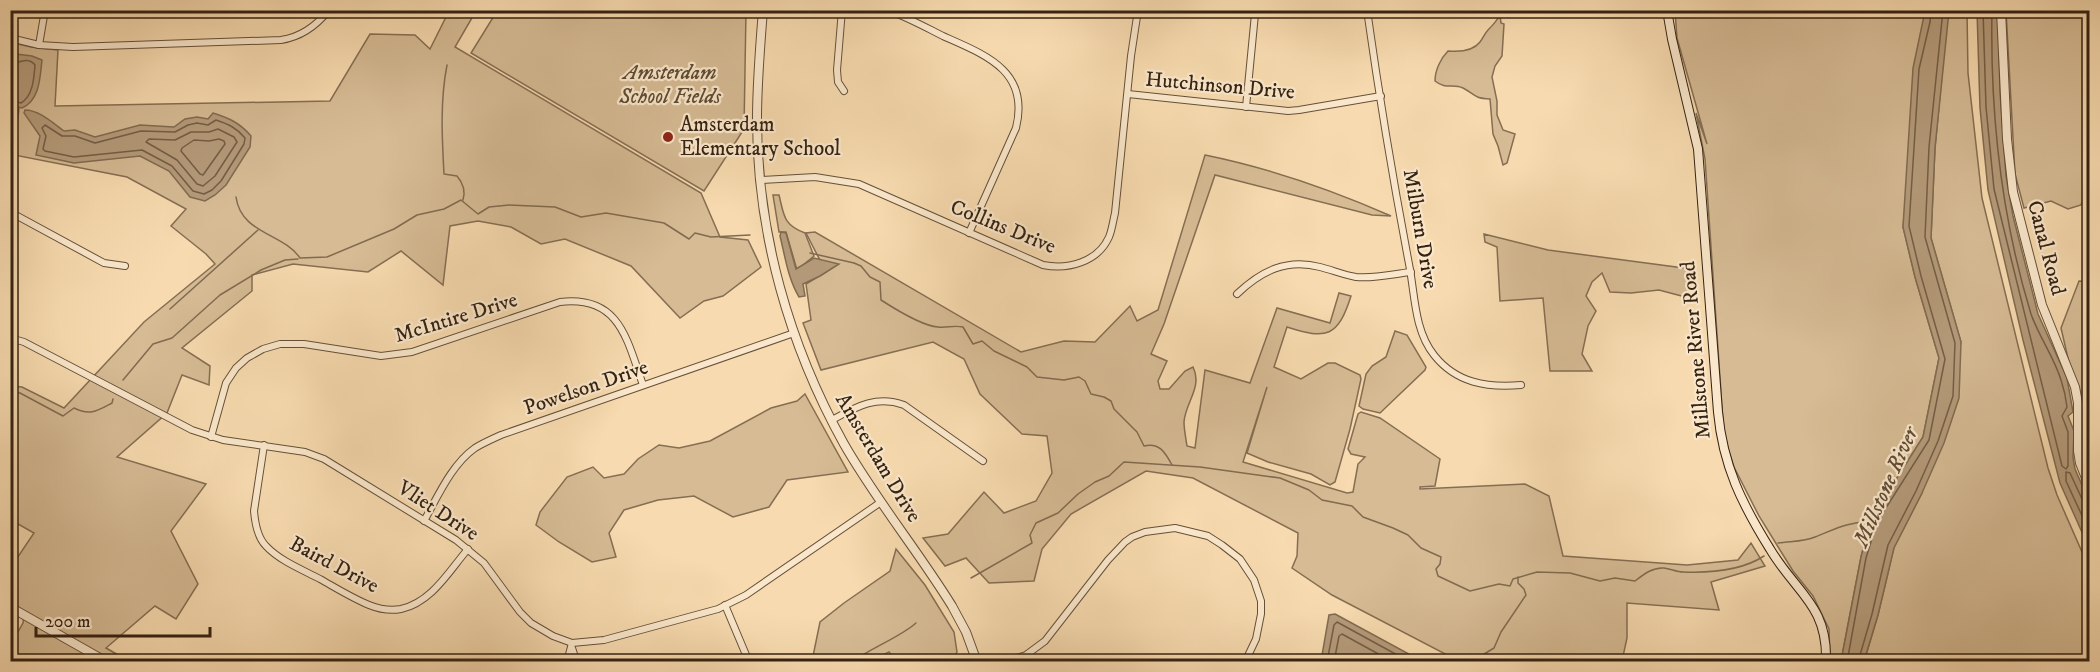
<svg xmlns="http://www.w3.org/2000/svg" width="2100" height="672" viewBox="0 0 2100 672" font-family="'IM FELL DW Pica',serif">
	<style>
		.green { fill: #d6bb94; stroke: #856e53; stroke-width: 1.5 }
		.water { fill: #b59b7a; stroke: #816b50; stroke-width: 1.5 }
		.lines { fill: none; stroke-linecap: round; stroke-linejoin: round }
		.shore { stroke: #745e46; stroke-width: 1.5 }
		.stream { stroke: #816b50; stroke-width: 1.5 }
		.minor-casing { stroke: #655039; stroke-width: 8 }
		.tertiary-casing { stroke: #655039; stroke-width: 10 }
		.secondary-casing { stroke: #342212; stroke-width: 10 }
		.minor { stroke: #fae7cb; stroke-width: 6 }
		.tertiary { stroke: #fae7cb; stroke-width: 8 }
		.secondary { stroke: #fae7cb; stroke-width: 8 }
		.poi-dot { fill: #8f2418; stroke: #fae7cb; stroke-width: 2 }
		.labels { text-anchor: middle; dominant-baseline: central; stroke-width: 4.5; stroke-linejoin: round; paint-order: stroke }
		.park-label { font-size: 21px; font-style: italic; fill: #5c4832; stroke: #fae7cb }
		.street-label { font-size: 21px; fill: #342212; stroke: #fae7cb }
		.poi-label { font-size: 21px; fill: #342212; stroke: #fae7cb; text-anchor: start }
		.water-label { font-size: 22px; font-style: italic; fill: #614c36; stroke: #fae7cb }
	</style>
	<rect width="100%" height="100%" fill="#f7daaf"/>
	<filter id="stains"><feTurbulence type="fractalNoise" baseFrequency=".00333" numOctaves="4"/><feColorMatrix values="0 0 0 0 .2 0 0 0 0 .09 0 0 0 0 .02 0 0 0 .5 -.17"/></filter>
	<radialGradient id="worn" r=".72"><stop offset=".6" stop-color="#630" stop-opacity="0"/><stop offset="1" stop-color="#630" stop-opacity=".3"/></radialGradient>
	<g class="green">
		<path d="M449,11H476L455,47L701,193L720,237L748,240L761,267L723,296L704,301L680,318L631,266L565,239L541,244L511,227L478,221L450,226L443,285L401,251L368,272L293,264L252,275V291L182,348L210,366L209,385L182,375L167,413L117,457L206,484L171,531L198,584L176,619L155,606L106,648L129,661H11V644L23,623L24,616L11,608V567L34,533L11,520V386L22,387L64,408L144,322L215,264L206,254L171,226L186,209L127,177L14,155L19,108L11,105L10,42L31,47L58,50L55,106L330,101L370,34L415,35L430,49Z"/>
		<path d="M497,11H746L744,129L704,191L471,53Z"/>
		<path d="M1675,11H1925L1903,227L1915,277L1939,358L1923,437L1871,519L1861,557L1841,661H1830L1829,629L1813,596L1793,571L1759,516L1734,467L1724,436L1705,159L1696,113L1707,144L1677,38Z"/>
		<path d="M1948,11H1967L1968,73L1982,198L2048,468L2057,495L2089,568V661L1864,662L1878,615L1894,547L1922,493L1961,342L1931,238L1935,148Z"/>
		<path d="M2006,11H2089V182L2081,205L2068,209L2051,201L2024,208L2015,174Z"/>
		<path d="M1500,15L1501,23L1504,24L1502,56L1495,66L1492,77L1497,101V115L1503,130L1515,134L1507,163L1503,165L1498,146L1493,134L1490,99C1473,98 1476,95 1463,88C1453,83 1446,90 1435,81C1435,70 1441,58 1448,51C1459,52 1473,51 1480,42C1483,38 1485,33 1488,30C1494,24 1496,22 1500,15Z"/>
		<path d="M1205,155C1269,168 1332,190 1391,216L1372,215L1215,175L1164,324L1151,354L1167,361L1158,381L1160,389H1169L1185,371L1193,367C1203,387 1185,403 1184,422C1184,430 1186,439 1187,446L1195,448L1205,370L1250,383L1277,308L1330,323L1339,293L1351,296C1338,337 1327,340 1287,327L1274,367L1301,379L1328,363H1335L1360,375L1361,379L1350,429L1335,482L1330,485L1311,474L1268,462L1247,453L1267,387L1243,462L1347,493L1353,492L1358,464L1365,457L1351,454L1348,449L1358,414L1361,412L1380,418L1440,459L1435,486L1420,487V489L1525,484L1549,496L1563,556L1687,565L1738,560L1751,543L1765,566L1711,582L1719,610L1627,603V638L1622,661H1454L1455,659L1332,595L1292,568L1297,556L1298,533L1193,478L1146,471L1071,514L1042,549L1034,581L989,583L966,558L945,566L923,538L948,534L984,492L1004,513L1036,501L1052,473L1047,436L1022,434L980,394L964,359L933,342L821,370L803,323L811,320L806,284L826,272L806,233L815,232L1021,352L1064,341L1095,342L1130,306L1137,321L1158,310Z"/>
		<path d="M773,195H779C784,215 783,225 805,233L814,256L797,270L786,232H779Z"/>
		<path d="M1484,234L1548,250L1691,269L1695,288L1693,299L1659,290L1631,293L1610,292L1602,273L1592,282L1586,296L1596,311L1588,326L1582,354L1592,371H1550L1543,298L1500,301L1497,247L1485,242Z"/>
		<path d="M2079,281L2089,282V431L2085,432L2061,328Z"/>
		<path d="M1395,331L1407,335L1426,367L1425,370L1380,413L1363,409L1359,406L1366,374L1372,366L1386,357Z"/>
		<path d="M805,394L848,472L787,480L769,507L733,517L694,496L658,500L624,510L609,533L616,557L592,562L559,542L536,525L540,512L567,477L593,467L604,478L624,474L638,459L659,445L679,448L710,441L771,408L797,401Z"/>
		<path d="M896,549L925,585L954,632L957,652L953,661H897L889,652L871,661H812L820,622L844,603L890,571Z"/>
	</g>
	<g class="water">
		<path d="M1925,11H1949L1935,148L1931,238L1961,342L1959,398L1944,443L1922,493L1894,548L1878,615L1864,661H1841L1861,557L1871,519L1923,437L1939,358L1915,277L1903,227L1913,68Z"/>
		<path d="M1977,11H1998L2000,92L2006,176L2013,216L2038,314L2067,378L2073,412L2068,416L2074,431L2073,458L2075,469L2089,501V548L2060,483L2023,340L1988,190L1980,108Z"/>
		<path d="M16,54L32,56L42,60C40,77 40,100 22,108L11,105V60Z"/>
		<path d="M25,110C39,110 53,123 64,131L75,130L95,137L140,125L174,127L185,119L197,117L208,119L213,113C229,118 240,123 251,136L250,147L226,185L215,195L205,201L190,197L169,171L140,156L74,163L36,155L40,136L24,113Z"/>
		<path d="M781,232L786,233L796,269L814,258L839,264L820,276L803,284L805,296L799,297C788,279 785,256 780,236Z"/>
		<path d="M1335,614L1420,660L1419,662L1321,661L1329,615Z"/>
	</g>
	<g class="lines">
		<g class="shore">
			<path d="M1983,10L1986,107L1994,189L2062,466L2066,469L2068,466V432L2062,416L2067,407C2066,398 2064,389 2061,380C2054,357 2039,337 2031,314C2001,216 1990,113 1992,10"/>
			<path d="M10,64C19,63 28,56 35,65C34,78 33,96 21,103L10,100"/>
			<path d="M216,120C228,124 237,128 245,138L244,144L221,181L212,190L204,194L193,191L172,166L142,150L74,157L45,151L43,149L46,136L42,128L45,125L62,136H75L95,143L141,131L175,132L188,125L197,123L208,125Z"/>
			<path d="M218,129L234,137L237,142L215,176L203,186L197,184L177,160L146,142L149,139L175,140L191,132H209Z"/>
			<path d="M219,139L224,141L225,144L203,175L200,174L181,151L182,148L194,140L209,141Z"/>
			<path d="M2090,502L2082,499L2070,473L2066,472V481L2090,533"/>
			<path d="M1327,662L1334,625L1337,622L1410,662"/>
			<path d="M1334,662L1339,636L1342,634L1393,662"/>
			<path d="M1847,662L1866,558L1877,522L1929,440L1945,359L1921,276L1909,226L1919,69L1930,22L1931,10"/>
			<path d="M1858,662L1872,614L1888,545L1916,491L1938,441L1953,396L1955,343L1925,237L1929,147L1943,10"/>
		</g>
		<g class="stream">
			<path d="M447,65C440,101 442,137 444,174L457,176C463,183 466,190 463,200"/>
			<path d="M236,197C241,234 283,233 300,258L327,257L394,229L417,215L444,209L461,200L478,214L489,207L509,205L555,207L581,217L606,213L664,223L689,239L695,233L711,237L750,235"/>
			<path d="M810,253L854,263L861,266L870,277L880,282L881,300C895,309 922,326 938,327C947,328 954,325 963,327L973,344L982,341L994,351L1027,367L1037,377L1064,380L1079,377L1085,381L1091,394L1104,397L1111,401L1114,409L1137,432L1144,446C1159,442 1165,452 1172,465"/>
			<path d="M170,309L258,230"/>
			<path d="M123,380L153,344L172,338L220,295L261,270L285,260L298,259"/>
			<path d="M10,393H20L63,416L74,408C90,416 97,411 112,403L113,399"/>
			<path d="M2082,410L2090,411"/>
			<path d="M1778,543C1790,541 1804,542 1815,537C1833,530 1850,521 1870,522"/>
			<path d="M971,578L1032,543L1030,535L1036,523L1058,513L1078,494L1095,482L1109,476L1124,462L1200,467L1280,478L1309,490L1322,500L1352,506L1363,517L1393,528L1408,535L1421,548L1441,557L1440,564L1436,569L1438,576L1470,591L1499,584L1510,586L1513,579L1537,572L1570,573L1600,581L1615,578L1635,581C1644,574 1653,567 1664,568C1671,569 1677,572 1683,572C1709,573 1741,571 1764,556"/>
			<path d="M852,662C872,647 899,638 916,623"/>
			<path d="M1471,662L1494,648L1501,632L1526,595L1524,589L1518,583V577"/>
		</g>
		<g class="minor-casing">
			<g id="minor">
				<path d="M842,10L837,70L838,82L844,91"/>
				<path d="M887,10C907,17 925,27 943,36C986,55 1030,71 1016,128L969,233"/>
				<path d="M1367,10C1379,95 1393,180 1409,264C1415,294 1414,330 1434,355C1456,383 1487,388 1521,385"/>
				<path d="M10,38L39,45L73,47L281,40C301,37 317,25 329,10"/>
				<path d="M39,45L45,10"/>
				<path d="M1128,94L1288,111L1299,110L1381,96"/>
				<path d="M1246,107L1255,14"/>
				<path d="M760,180L815,177L859,184L1043,265C1068,270 1098,262 1109,237C1112,230 1113,221 1115,213L1131,56L1138,10"/>
				<path d="M10,212L104,263L125,266"/>
				<path d="M1237,294C1261,271 1287,258 1320,267C1332,270 1344,275 1356,277C1374,279 1393,274 1411,272"/>
				<path d="M10,338L24,342L192,430L223,440L305,452L324,459L456,540L484,563L520,612L531,623L553,636L572,643L604,640L718,609L746,595L881,502"/>
				<path d="M832,420C856,407 876,395 904,405L983,461"/>
				<path d="M211,437L226,383L236,368L247,358L263,349L280,344H304L381,356L412,352L560,302C620,295 627,340 643,385"/>
				<path d="M264,445L254,511C255,523 257,537 266,546C280,561 303,570 320,579C336,588 352,598 369,605C379,609 391,611 401,609C432,602 449,571 468,549"/>
				<path d="M424,521C438,496 452,464 475,448C483,443 492,439 501,435L794,333"/>
				<path d="M725,605L749,662"/>
				<path d="M572,648L574,654L573,662"/>
				<path d="M567,662L572,643"/>
				<path d="M1004,662L1026,655L1045,641L1108,560L1125,542L1132,537L1145,532L1175,528L1208,536L1222,545L1240,559L1254,580L1261,601V614L1256,639L1245,662"/>
			</g>
		</g>
		<g class="tertiary-casing">
			<g id="tertiary">
				<path d="M763,10C760,47 757,83 757,119C757,233 789,345 844,444C876,500 918,551 952,606L966,632L977,662"/>
				<path d="M2001,10L2007,139L2013,192L2042,305L2075,387L2078,403V451L2080,463L2090,488"/>
				<path d="M10,607L107,662"/>
			</g>
		</g>
		<g class="secondary-casing">
			<path id="secondary" d="M1667,10L1672,39L1698,149L1718,412C1723,466 1742,504 1770,549C1796,593 1828,605 1826,662"/>
		</g>
		<use href="#minor" class="minor"/>
		<use href="#tertiary" class="tertiary"/>
		<use href="#secondary" class="secondary"/>
	</g>
	<circle class="poi-dot" cx="668" cy="137" r="6"/>
	<g class="labels">
		<g class="park-label">
			<text x="670" y="73">Amsterdam<tspan x="670" dy="24">School Fields</tspan></text>
		</g>
		<g class="street-label">
			<text transform="translate(1220 86) rotate(5)">Hutchinson Drive</text>
			<text transform="translate(1003 227) rotate(22)">Collins Drive</text>
			<text transform="translate(1420 229) rotate(80)">Milburn Drive</text>
			<text transform="translate(2046 248) rotate(75)">Canal Road</text>
			<text transform="translate(456 318) rotate(-17)">McIntire Drive</text>
			<text transform="translate(1696 350) rotate(-95)">Millstone River Road</text>
			<text transform="translate(586 388) rotate(-19)">Powelson Drive</text>
			<text transform="translate(878 458) rotate(59)">Amsterdam Drive</text>
			<text transform="translate(438 511) rotate(33)">Vliet Drive</text>
			<text transform="translate(334 565) rotate(28)">Baird Drive</text>
		</g>
		<g class="poi-label">
			<text x="680" y="125">Amsterdam<tspan x="680" dy="24">Elementary School</tspan></text>
		</g>
		<g class="water-label">
			<text transform="translate(1886 487) rotate(-66)">Millstone River</text>
		</g>
	</g>
	<rect width="2100" height="672" fill="none" stroke="#f7daaf" stroke-width="36"/>
	<rect x="12" y="12" width="2076" height="648" fill="none" stroke="#342212" stroke-width="3"/>
	<rect x="18" y="18" width="2064" height="636" fill="none" stroke="#342212" stroke-width="1.5"/>
	<path d="M36 627v9h174v-9" fill="none" stroke="#342212" stroke-width="3"/>
	<text x="45" y="627" font-size="18" fill="#342212" stroke="#fae7cb" stroke-width="4.5" paint-order="stroke">200 m</text>
	<rect width="100%" height="100%" filter="url(#stains)"/>
	<rect width="100%" height="100%" fill="url(#worn)"/>
</svg>
